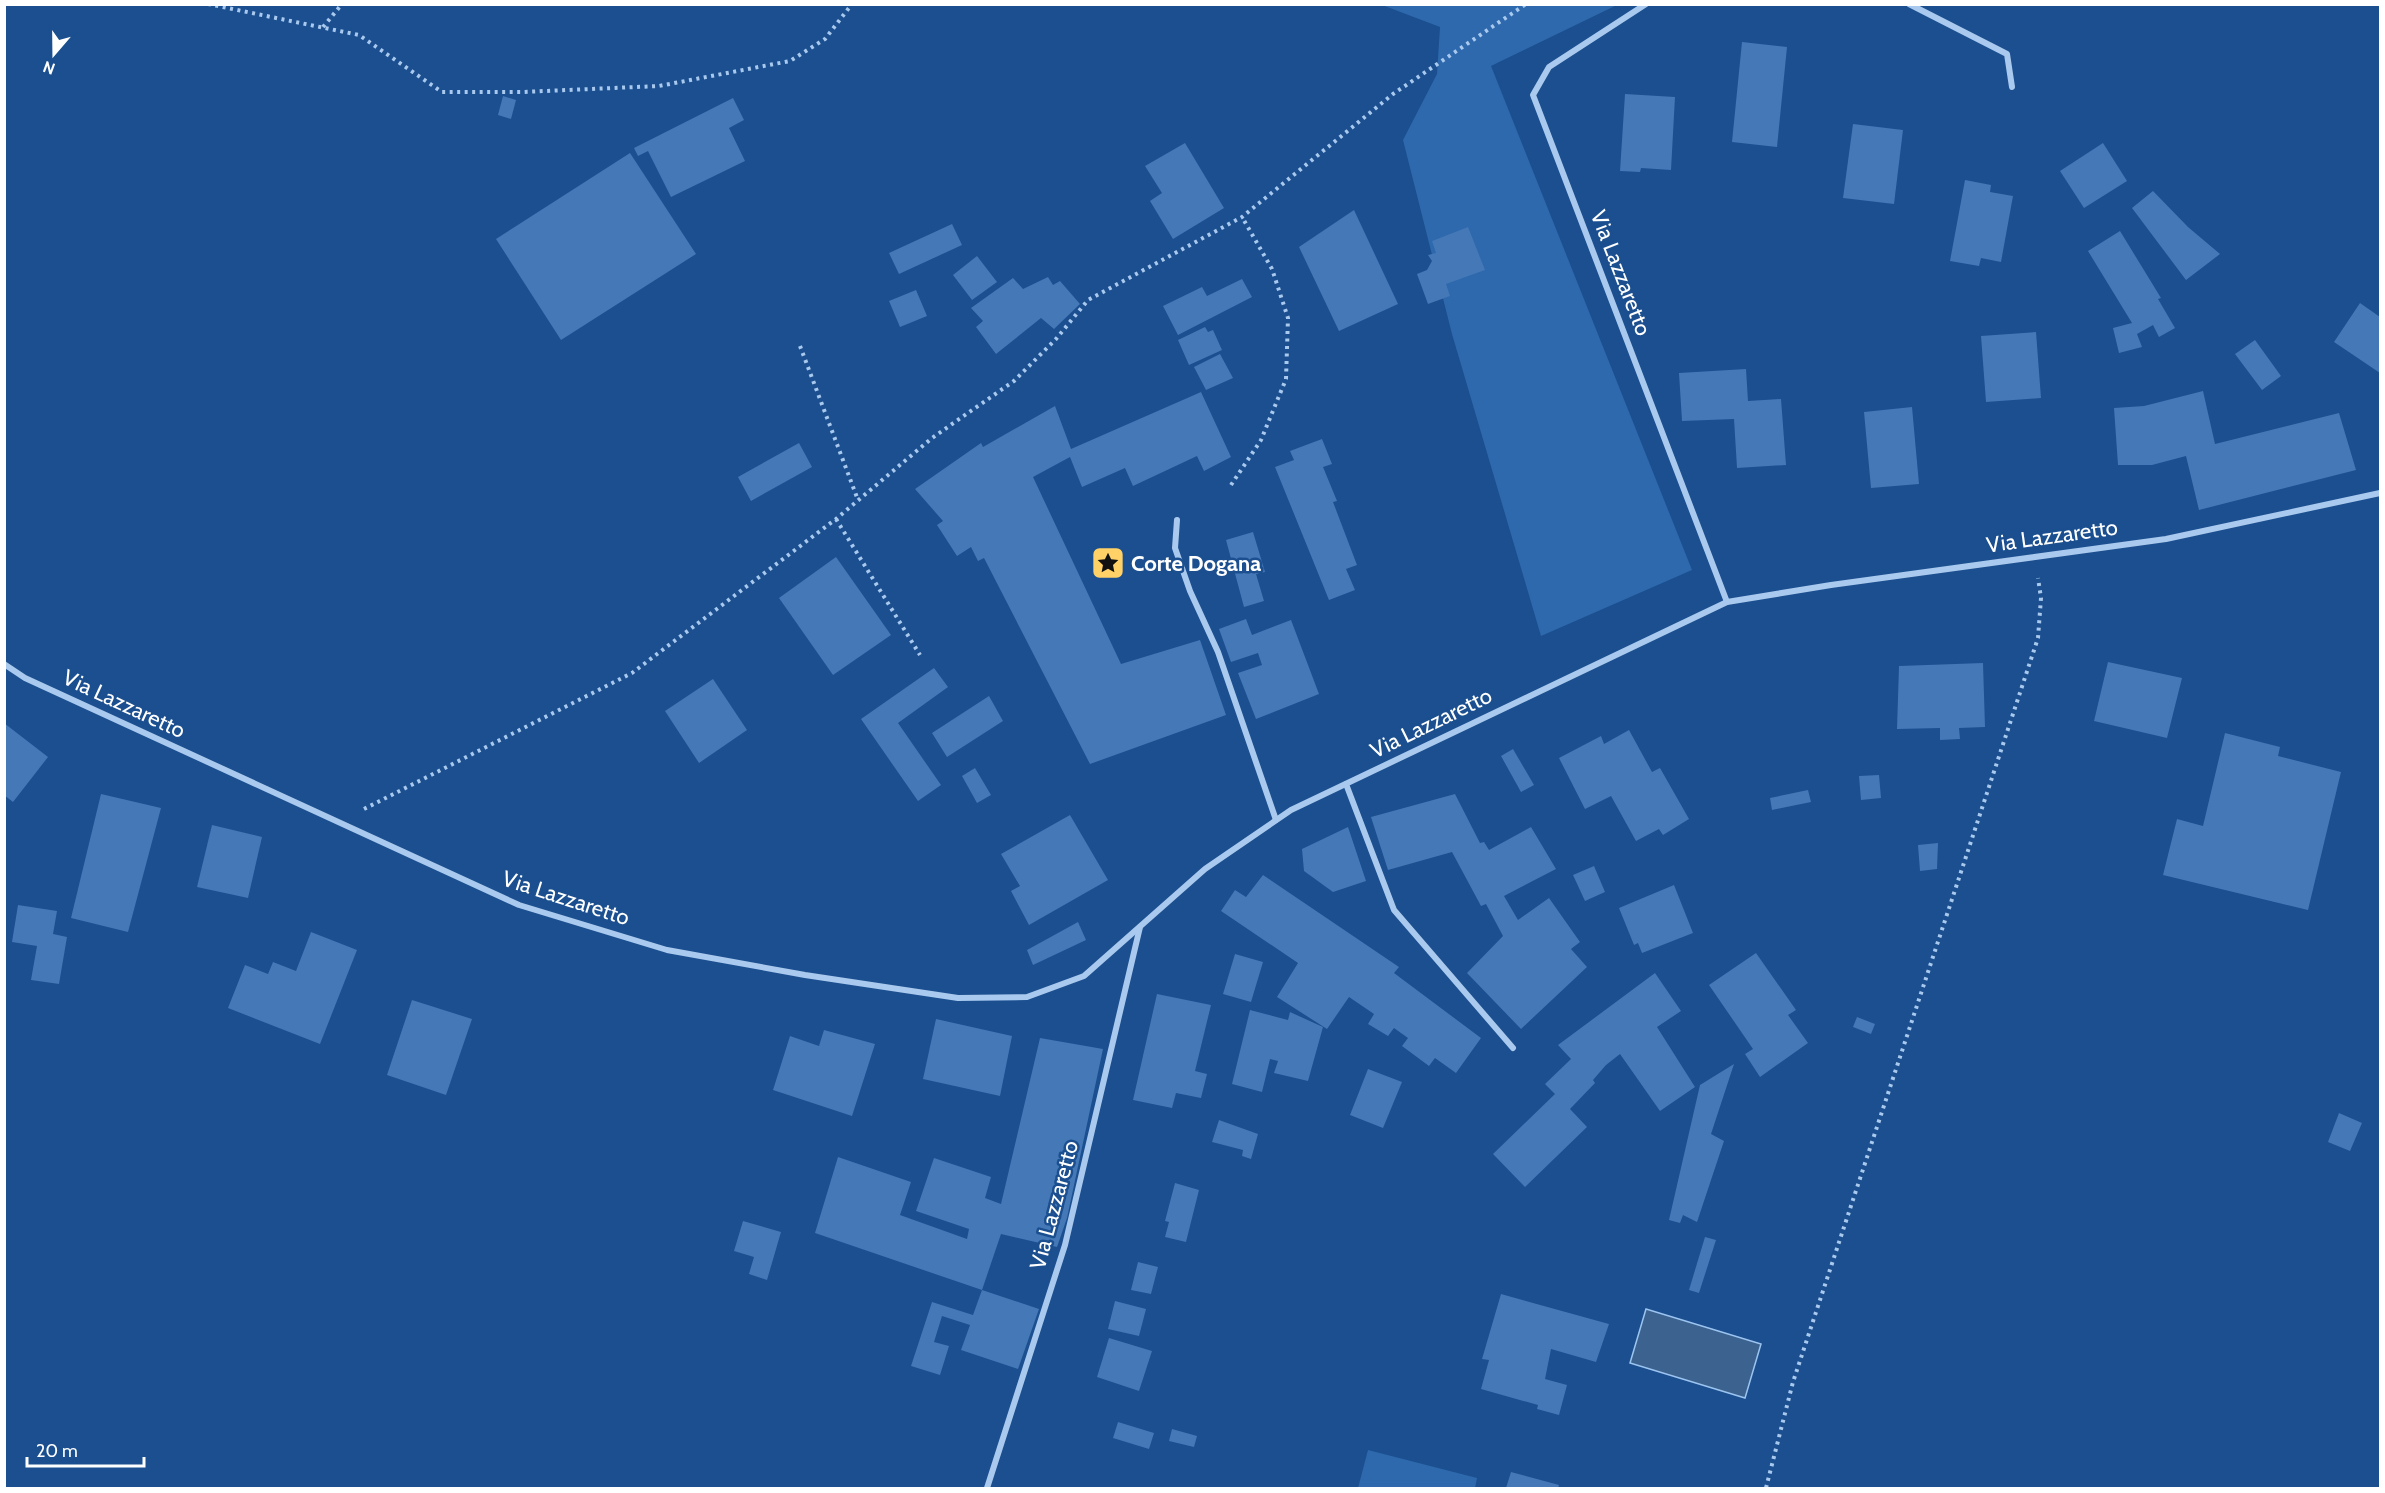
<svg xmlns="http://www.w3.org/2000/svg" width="2385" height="1493" viewBox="0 0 2385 1493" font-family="Cabin,sans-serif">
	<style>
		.green { fill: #2e69ad }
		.water { fill: #3c6290; stroke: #9cc4f0; stroke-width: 1.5 }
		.building { fill: #4478b7 }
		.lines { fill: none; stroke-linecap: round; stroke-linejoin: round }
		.path { stroke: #a9c9ee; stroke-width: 4; stroke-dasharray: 3 4.5; stroke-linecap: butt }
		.minor { stroke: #a9c9ee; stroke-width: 6 }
		.labels { text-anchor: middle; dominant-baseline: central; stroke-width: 5; stroke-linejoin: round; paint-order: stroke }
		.street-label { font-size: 22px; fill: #fff; stroke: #1b4f8f }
		.poi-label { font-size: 22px; font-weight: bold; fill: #fff; stroke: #1b4f8f; text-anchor: start }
	</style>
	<rect width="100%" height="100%" fill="#1b4f8f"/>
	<g class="green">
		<path d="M1382,5H1617L1491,66L1692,570L1541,636L1452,334L1403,140L1437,74L1440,27Z"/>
		<path d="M1368,1450L1477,1478L1475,1488H1358Z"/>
	</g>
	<path class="water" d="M1646,1309L1761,1344L1745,1398L1630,1363Z"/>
	<g class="building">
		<path d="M1742,42L1787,47L1777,147L1732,142Z"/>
		<path d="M1625,94L1675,97L1671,170L1641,168L1640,172L1620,171Z"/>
		<path d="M503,96L516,100L511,119L498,115Z"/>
		<path d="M733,98L744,120L729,128L745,161L671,197L648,151L638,156L634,148Z"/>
		<path d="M1853,124L1903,130L1894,204L1843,198Z"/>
		<path d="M1185,143L1224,208L1173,239L1150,201L1162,193L1145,166Z"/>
		<path d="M2103,143L2127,181L2084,208L2060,171Z"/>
		<path d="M630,153L696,254L561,340L496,239Z"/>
		<path d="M1965,180L1991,185L1990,192L2013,196L2001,262L1981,258L1979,266L1950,261Z"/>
		<path d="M2153,191L2188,227L2220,254L2186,280L2132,208Z"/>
		<path d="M1354,210L1398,304L1339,331L1299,247Z"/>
		<path d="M952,224L962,245L899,274L889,253Z"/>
		<path d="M1468,227L1485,270L1446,284L1450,296L1428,304L1417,274L1427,270L1432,261L1428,255L1436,253L1432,241Z"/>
		<path d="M2120,231L2161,298L2158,299L2175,328L2159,337L2153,325L2137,334L2142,347L2119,353L2113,328L2132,323L2088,251Z"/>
		<path d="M977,256L997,282L972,300L953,275Z"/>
		<path d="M1048,277L1053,285L1060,281L1080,304L1054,329L1041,318L996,354L976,327L983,321L971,308L1013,278L1023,289Z"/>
		<path d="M1242,279L1252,297L1178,335L1163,306L1202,287L1207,296Z"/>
		<path d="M916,290L927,316L900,327L889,301Z"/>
		<path d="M2360,303L2380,317V373L2334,342Z"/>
		<path d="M1205,327L1208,332L1213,330L1222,350L1189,365L1178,340Z"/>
		<path d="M2036,332L2041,398L1986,402L1981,336Z"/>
		<path d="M2255,340L2281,376L2262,390L2235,354Z"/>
		<path d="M1220,354L1233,378L1206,390L1194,367Z"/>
		<path d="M1746,369L1748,401L1781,399L1786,465L1737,468L1734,419L1682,421L1679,373Z"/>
		<path d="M2203,391L2215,444L2339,413L2356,470L2199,510L2186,456L2152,465H2118L2114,408L2144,406Z"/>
		<path d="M1201,392L1231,457L1204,471L1197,456L1133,486L1125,468L1082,487L1070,457L1033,477L1121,664L1200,640L1226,715L1090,764L984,558L978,561L971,547L957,556L937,525L943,521L915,489L981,443L983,447L1055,406L1071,449Z"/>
		<path d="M1912,407L1919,484L1871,488L1864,412Z"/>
		<path d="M1322,439L1332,464L1323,467L1337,501L1333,502L1357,565L1346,569L1355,590L1329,600L1275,467L1294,460L1290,451Z"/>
		<path d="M799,443L812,467L751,501L738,477Z"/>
		<path d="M1253,532L1265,572L1256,574L1264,601L1244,607L1226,540Z"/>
		<path d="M836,557L891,635L833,675L779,598Z"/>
		<path d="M1246,619L1252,635L1291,620L1319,694L1256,719L1238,673L1262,665L1258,653L1231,662L1219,629Z"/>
		<path d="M2108,662L2182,678L2167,738L2094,721Z"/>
		<path d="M1983,663L1985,727L1959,728L1960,739L1940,740V728L1897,729L1899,666Z"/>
		<path d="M934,668L948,687L898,723L941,785L918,801L861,719Z"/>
		<path d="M713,679L747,730L699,763L665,711Z"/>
		<path d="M989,696L1003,721L947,757L932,733Z"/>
		<path d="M4,723L48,757L13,802L4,795Z"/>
		<path d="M1629,730L1652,772L1660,768L1689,819L1663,835L1659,829L1636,841L1611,796L1585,809L1559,758L1601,736L1604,744Z"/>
		<path d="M2225,733L2280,747L2278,756L2341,772L2308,910L2163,875L2177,819L2203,826Z"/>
		<path d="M1513,749L1534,785L1521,792L1501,756Z"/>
		<path d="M975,768L991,795L977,803L962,776Z"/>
		<path d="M1879,775L1881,798L1861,800L1859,776Z"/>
		<path d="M1808,790L1811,802L1772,810L1770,798Z"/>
		<path d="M101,794L161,808L128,932L71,918Z"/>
		<path d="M1455,794L1480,843L1484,842L1489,850L1531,827L1556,869L1504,896L1518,920L1549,898L1580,942L1571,949L1587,967L1521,1029L1467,973L1503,936L1486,904L1481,906L1452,852L1388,870L1371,817Z"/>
		<path d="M1070,815L1108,880L1029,925L1011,891L1020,886L1001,854Z"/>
		<path d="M212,825L262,837L248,898L197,887Z"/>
		<path d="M1348,827L1366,881L1333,892L1304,871L1302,849Z"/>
		<path d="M1938,843L1937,869L1920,871L1918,845Z"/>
		<path d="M1594,866L1605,892L1585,901L1573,875Z"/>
		<path d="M1263,875L1399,967L1394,973L1481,1038L1456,1073L1435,1058L1429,1066L1402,1046L1408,1038L1394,1028L1388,1036L1368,1024L1374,1014L1349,997L1327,1029L1277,997L1298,963L1221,911L1235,890L1246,897Z"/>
		<path d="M1674,885L1693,933L1642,953L1638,943L1634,945L1619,908Z"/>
		<path d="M18,905L57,911L53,934L67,937L59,984L31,980L37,946L12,942Z"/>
		<path d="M1078,922L1086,940L1033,965L1027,950Z"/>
		<path d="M311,932L357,950L320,1044L228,1008L245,965L268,974L273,962L296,971Z"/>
		<path d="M1756,953L1796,1010L1788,1015L1808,1043L1760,1077L1745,1054L1753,1049L1709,985Z"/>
		<path d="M1235,954L1263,962L1251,1002L1223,994Z"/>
		<path d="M1655,973L1681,1011L1657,1027L1695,1087L1660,1111L1620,1054L1606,1065L1593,1080L1595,1083L1570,1109L1587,1127L1525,1187L1493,1154L1555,1094L1545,1084L1571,1059L1558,1045Z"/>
		<path d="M1157,994L1211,1005L1195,1071L1207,1074L1201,1098L1176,1093L1172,1108L1133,1100Z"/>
		<path d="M412,1000L472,1019L446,1095L387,1075Z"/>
		<path d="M1250,1010L1288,1020L1290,1012L1323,1027L1308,1081L1274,1073L1278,1061L1270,1059L1262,1092L1232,1084Z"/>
		<path d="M1857,1017L1875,1024L1871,1034L1853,1027Z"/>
		<path d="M936,1019L1012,1036L1000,1096L923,1079Z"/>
		<path d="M824,1030L875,1044L852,1116L773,1090L790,1036L819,1046Z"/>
		<path d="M1040,1038L1103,1049L1067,1218L1057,1247L1001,1234L982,1290L815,1233L838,1157L911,1182L900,1215L967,1239L969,1229L916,1211L934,1158L991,1177L985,1198L1001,1204Z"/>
		<path d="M1734,1064L1711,1134L1724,1141L1697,1222L1683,1215L1680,1223L1669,1220L1700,1085Z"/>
		<path d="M1368,1069L1402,1082L1383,1128L1350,1115Z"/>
		<path d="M2339,1113L2362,1123L2350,1151L2328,1142Z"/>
		<path d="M1219,1120L1258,1134L1251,1159L1242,1156L1243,1150L1212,1142Z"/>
		<path d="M1175,1183L1199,1190L1186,1242L1165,1237L1169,1222L1165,1221Z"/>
		<path d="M743,1221L781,1232L767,1280L749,1274L754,1257L734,1251Z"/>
		<path d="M1705,1237L1716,1240L1699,1293L1689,1290Z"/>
		<path d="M1138,1262L1158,1267L1151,1294L1131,1290Z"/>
		<path d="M982,1290L1039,1309L1018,1369L961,1350L970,1325L942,1316L934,1342L949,1346L940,1375L911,1366L932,1302L973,1315Z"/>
		<path d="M1501,1294L1609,1324L1596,1362L1551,1349L1545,1379L1567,1385L1559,1415L1537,1409L1538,1405L1481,1389L1489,1360L1482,1359Z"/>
		<path d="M1115,1301L1146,1309L1139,1336L1108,1329Z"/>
		<path d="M1109,1338L1152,1351L1139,1391L1097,1377Z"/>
		<path d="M1118,1422L1154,1433L1149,1449L1113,1438Z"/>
		<path d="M1172,1429L1197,1436L1194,1447L1169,1441Z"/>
		<path d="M1511,1472L1559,1485L1558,1488H1506Z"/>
	</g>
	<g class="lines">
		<g class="path">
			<path d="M208,4L359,35L442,92H522L659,86L790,61L825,39L852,4"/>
			<path d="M323,27L342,4"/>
			<path d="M800,346L858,500"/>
			<path d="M1231,485L1261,440L1286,379L1288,318L1272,269L1242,217"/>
			<path d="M836,519L920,655"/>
			<path d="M364,809L632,673L836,519L932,438L1014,381L1056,339L1088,300L1242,217L1393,94L1526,4"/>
			<path d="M1766,1488L1793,1382L2038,638L2041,598L2038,578"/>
		</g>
		<g class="minor">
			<path d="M1646,4L1549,67L1533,95L1727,602"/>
			<path d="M1909,4L2007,54L2012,87"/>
			<path d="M1177,520L1175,548L1190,591L1218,652L1276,820"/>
			<path d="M4,664L25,678L519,905L667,950L805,975L958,998L1027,997L1084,976L1205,869L1291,810L1727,602L1831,585L2166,539L2380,493"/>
			<path d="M1346,784L1394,910L1513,1048"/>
			<path d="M987,1488L1065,1245L1140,927"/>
		</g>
	</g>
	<defs>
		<g id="sight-square" transform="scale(1.725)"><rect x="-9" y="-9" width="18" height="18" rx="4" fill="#ffd166" stroke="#1b4f8f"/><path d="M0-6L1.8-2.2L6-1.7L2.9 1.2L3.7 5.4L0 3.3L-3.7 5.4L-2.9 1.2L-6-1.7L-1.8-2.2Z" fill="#111"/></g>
	</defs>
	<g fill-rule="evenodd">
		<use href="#sight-square" x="1108" y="563"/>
	</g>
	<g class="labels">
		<g class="street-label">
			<text transform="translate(1621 273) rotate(69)">Via Lazzaretto</text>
			<text transform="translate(2052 536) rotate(-8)">Via Lazzaretto</text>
			<text transform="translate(124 704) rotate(25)">Via Lazzaretto</text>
			<text transform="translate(1431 723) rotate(-26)">Via Lazzaretto</text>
			<text transform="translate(566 898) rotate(18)">Via Lazzaretto</text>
			<text transform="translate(1054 1205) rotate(-75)">Via Lazzaretto</text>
		</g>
		<g class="poi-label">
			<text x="1131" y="563">Corte Dogana</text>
		</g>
	</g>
	<rect width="2385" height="1493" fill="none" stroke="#ffffff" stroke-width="12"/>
	<g transform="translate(54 54) rotate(200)" stroke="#1b4f8f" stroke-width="4.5" paint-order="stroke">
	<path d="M0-4.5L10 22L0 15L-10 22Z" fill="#ffffff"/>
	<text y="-9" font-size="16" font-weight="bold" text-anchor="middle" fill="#ffffff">N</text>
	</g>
	<path d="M27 1457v9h117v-9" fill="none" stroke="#ffffff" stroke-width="3"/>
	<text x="36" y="1457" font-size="18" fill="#ffffff" stroke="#1b4f8f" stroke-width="4.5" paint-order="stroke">20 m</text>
</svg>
